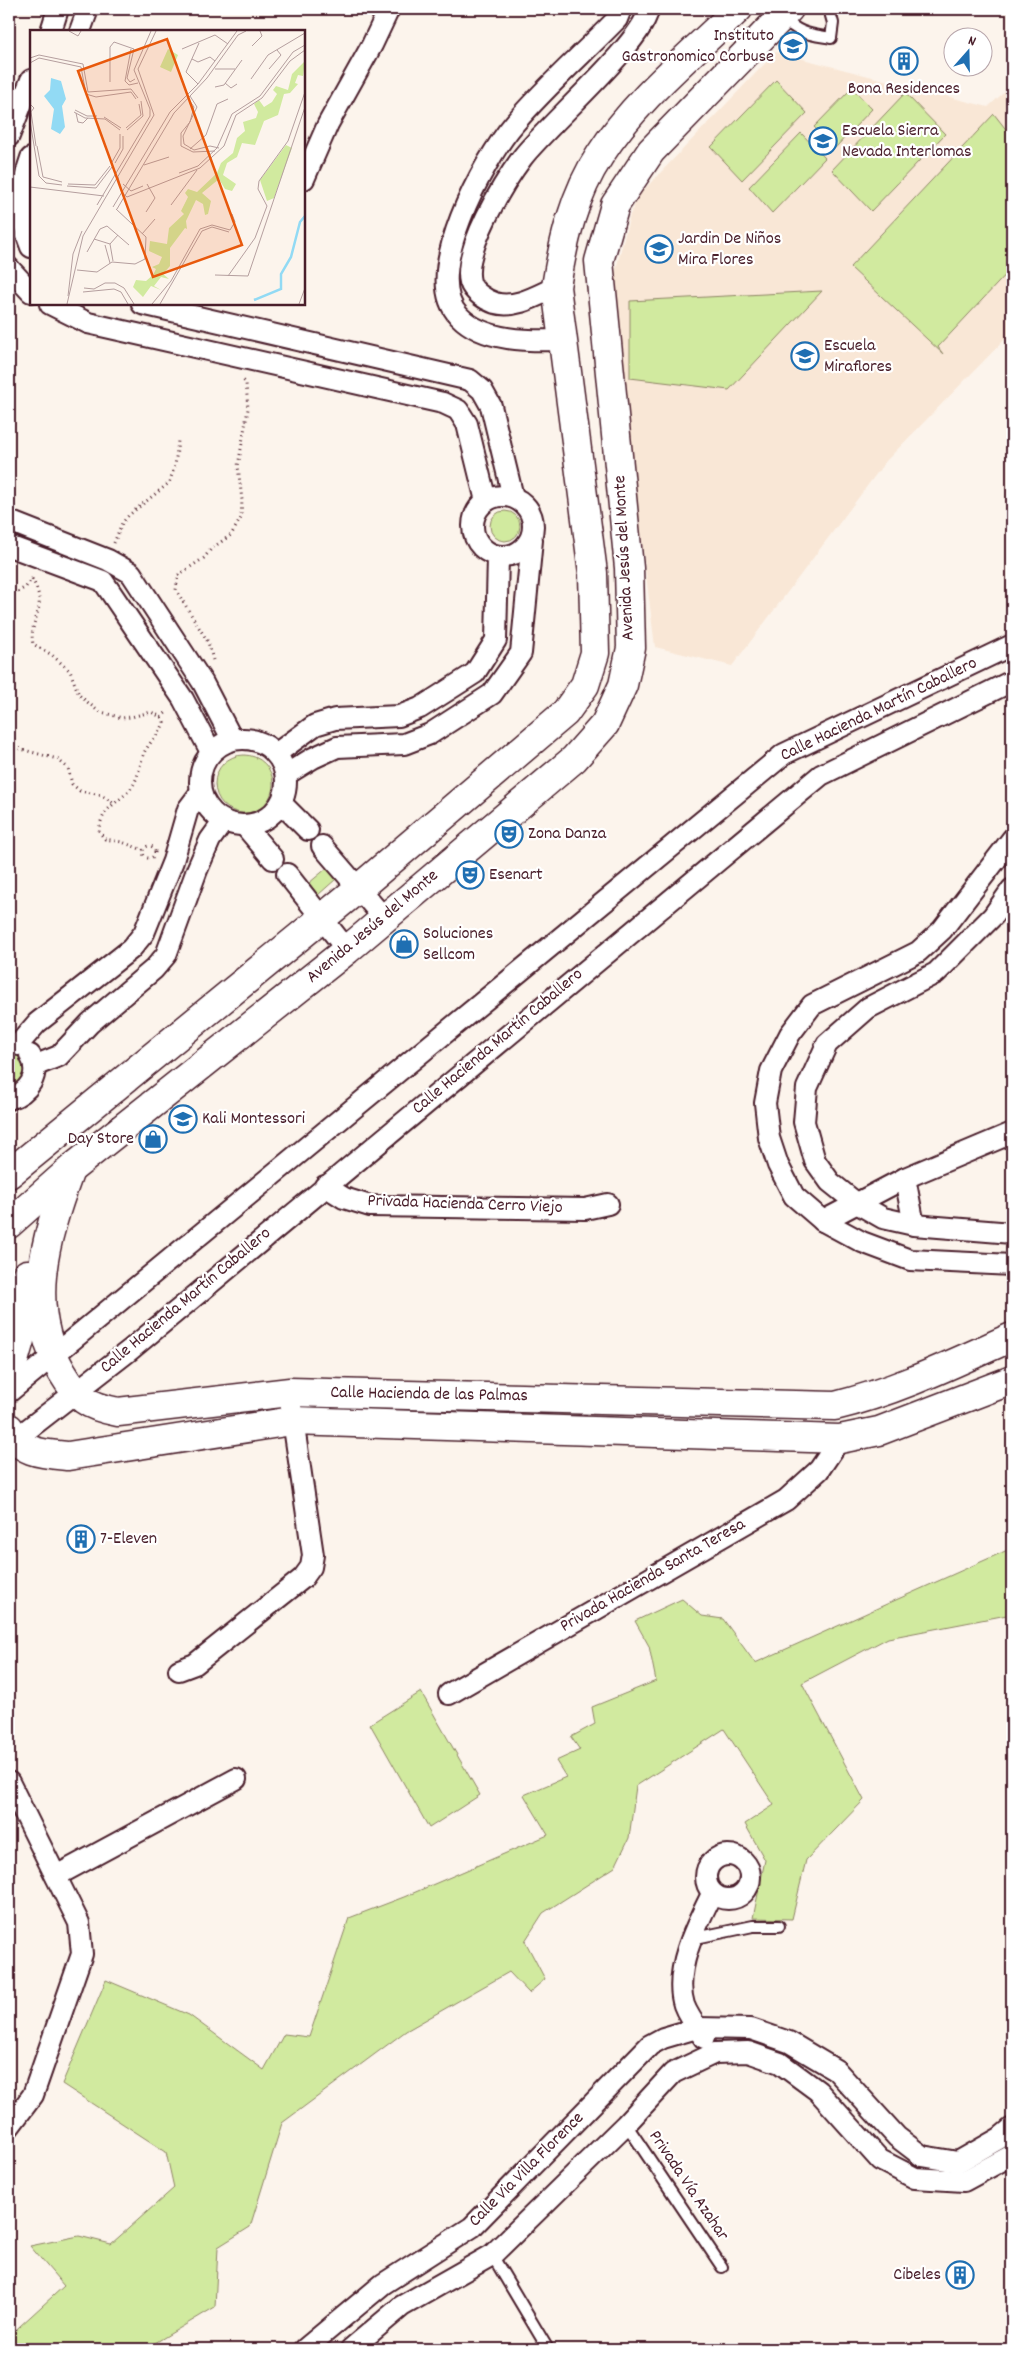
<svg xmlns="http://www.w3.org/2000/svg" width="1021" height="2358" viewBox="0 0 1021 2358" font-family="Dekko,sans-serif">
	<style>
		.built { fill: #f9e7d6 }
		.green { fill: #d1ea9f; stroke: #8e8465 }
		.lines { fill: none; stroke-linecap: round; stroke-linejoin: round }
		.service-casing { stroke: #4a1f2b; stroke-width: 14 }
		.minor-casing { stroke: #4a1f2b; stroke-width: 24 }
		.secondary-casing { stroke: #4a1f2b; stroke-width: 31 }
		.path { stroke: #4a1f2b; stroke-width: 3; stroke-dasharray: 1 4; stroke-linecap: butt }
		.service { stroke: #fff; stroke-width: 10 }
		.minor { stroke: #fff; stroke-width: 20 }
		.secondary { stroke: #fff; stroke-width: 28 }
		.labels { text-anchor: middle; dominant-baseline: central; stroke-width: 4.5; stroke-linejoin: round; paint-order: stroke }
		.poi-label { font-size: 18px; fill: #4a1f2b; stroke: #fff; text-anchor: start }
		.street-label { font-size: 18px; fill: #4a1f2b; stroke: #fff }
		.inset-river { fill: none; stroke: #92daf4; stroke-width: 2.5 }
		.inset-road { fill: none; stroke: #b59f9f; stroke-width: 1 }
		.view { fill: #e8590c; fill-opacity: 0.15; stroke: #e8590c; stroke-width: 2.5 }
		.inset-edge { fill: none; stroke: #4a1f2b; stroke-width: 2.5 }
	</style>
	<rect width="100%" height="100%" fill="#fcf4ec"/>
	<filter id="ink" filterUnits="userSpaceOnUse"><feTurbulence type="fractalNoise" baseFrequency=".02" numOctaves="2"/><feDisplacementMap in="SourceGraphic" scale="10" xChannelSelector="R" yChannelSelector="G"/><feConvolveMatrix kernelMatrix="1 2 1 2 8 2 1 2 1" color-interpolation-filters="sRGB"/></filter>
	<g filter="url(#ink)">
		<path class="built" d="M776,52L988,107L1012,85V332L886,461L732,666L655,647L622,380L614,277L630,215L639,195Z"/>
		<g class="green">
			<path d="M776,80L807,113L742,180L711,147Z"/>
			<path d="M852,88L872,109L835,148L814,127Z"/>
			<path d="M905,93L945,134L871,211L832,170Z"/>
			<path d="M994,114L1012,137V268L938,347L943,354L850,267Z"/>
			<path d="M801,133L825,158L772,213L749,187Z"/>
			<path d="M822,291L729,390L630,378V301Z"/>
			<circle cx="505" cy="526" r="15"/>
			<circle cx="244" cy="784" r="29"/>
			<path d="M327,868L336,879L318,895L309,883Z"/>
			<path d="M9,1053L22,1056L29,1077L9,1093Z"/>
			<path d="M1012,1548V1614L888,1638L802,1683L864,1800L806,1860L792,1919L753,1918L765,1860L745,1824L774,1805L724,1729L636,1786L629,1838L615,1867L543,1913L525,1941L545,1979L529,1993L509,1972L406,2031L282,2123L250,2227L218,2247L215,2307L145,2349H9V2336L64,2286L30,2246L79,2236L111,2244L174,2188L166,2152L62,2084L106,1980L189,2015L264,2070L284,2034L309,2037L349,1918L404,1897L548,1835L524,1795L566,1777L556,1761L580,1750L571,1737L595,1724L592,1707L656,1681L649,1646L635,1621L682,1599L702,1616L723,1619L755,1663Z"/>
			<path d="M421,1692L480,1795L429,1828L370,1724Z"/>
		</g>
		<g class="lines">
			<g class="service-casing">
				<g id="service">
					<path d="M782,17C799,34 808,34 831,38L833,23L829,9"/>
					<path d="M691,1939L753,1926H779"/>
					<path d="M626,2124L722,2267"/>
					<path d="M492,2255L548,2349"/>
				</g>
			</g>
			<g class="minor-casing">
				<g id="minor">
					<path d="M51,31L58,9"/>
					<path d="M80,31L88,9"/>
					<path d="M9,136L31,80"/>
					<path d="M31,158C21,185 19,220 31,247"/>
					<path d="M304,179L328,124L372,45L389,9"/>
					<path d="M9,268L31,292"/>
					<path d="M556,287C538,295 516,309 495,303C486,300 473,292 470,282C462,251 504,182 522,158C544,128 647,39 648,9"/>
					<path d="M50,304L88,323L443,403L458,410L467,424L486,501"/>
					<path d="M142,304L470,380L482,390L491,406L513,497"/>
					<path d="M563,340C530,341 484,342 459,316C420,276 484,159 514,124C545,87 583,54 617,19L621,9"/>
					<circle cx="503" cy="526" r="30"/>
					<path d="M9,521L108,560L131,573L203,683L232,739"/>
					<path d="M9,546L103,581L183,699L211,752"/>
					<circle cx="243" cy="782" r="43"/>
					<path d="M277,753L315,725L335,719L399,716L420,708L475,673L496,640L498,557"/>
					<path d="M287,774L313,758L337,747L404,744L430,734L492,694L521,653L532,540"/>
					<path d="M282,804L308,830"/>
					<path d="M245,826L273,859"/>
					<path d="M1012,839L942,930L918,952L812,1005L790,1034L771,1071L765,1103L769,1138L778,1165L794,1196L823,1221L862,1242L910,1260L1012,1265"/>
					<path d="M322,846L384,918"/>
					<path d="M287,874L347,950"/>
					<path d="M1012,889L993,916L936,973L868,1008L827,1044L807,1088L804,1122L815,1161L830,1182L855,1202L883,1218L914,1225L1012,1233"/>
					<path d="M18,1045L37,1023L131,949L144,933L173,861L188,809L200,793"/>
					<path d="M34,1066L59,1056L90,1023L154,969L166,955L197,870L210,840L223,822"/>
					<path d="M9,1099C28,1093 42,1075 30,1055"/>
					<path d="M905,1178L914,1225"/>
					<path d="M325,1186L344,1198L370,1206L585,1209L608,1204"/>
					<path d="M823,1221L905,1178L1012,1133"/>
					<path d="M9,1392L784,754L1012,645"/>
					<path d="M9,1444L130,1350L821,775L1012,681"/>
					<path d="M179,1670L195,1664L303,1578L311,1567L313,1555L291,1407"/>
					<path d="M449,1694L786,1500L819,1470L840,1439"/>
					<path d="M9,1782L79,1923L82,1954L33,2095L9,2127"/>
					<circle cx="728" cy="1877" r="22"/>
					<path d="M56,1876L236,1779"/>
					<path d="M704,2038C697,2028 688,2016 684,2005C673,1970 697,1924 712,1894"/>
					<path d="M305,2349L383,2284L472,2227L650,2045L663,2038L697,2028L751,2029L789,2042L836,2070L897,2137L922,2156L958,2162L1000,2138L1012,2128"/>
					<path d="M351,2349L402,2306L492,2255L626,2124L673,2073L715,2053L748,2052L780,2063L818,2091L880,2160L915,2178L964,2181L1012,2155"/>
				</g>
			</g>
			<g class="secondary-casing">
				<g id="secondary">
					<path d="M69,1173C45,1239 24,1307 62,1372C78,1399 87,1406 118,1412L290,1392L835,1406C897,1391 954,1363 1012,1337"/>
					<path d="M9,1174L359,888L565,713L585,685L595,653L593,573L556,287C563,242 574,194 600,155C635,100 692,54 738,9"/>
					<path d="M9,1224L71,1169L347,950L574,759L605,724L623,685L631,648L629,568L599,261L615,205L651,151L789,9"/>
					<path d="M9,1378L20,1340L27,1274"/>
					<path d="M9,1428C18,1453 44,1454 68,1456L292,1421L840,1439L879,1431L1012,1380"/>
				</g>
			</g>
			<g class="path">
				<path d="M114,543L122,523L129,515L169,483L175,466L178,441"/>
				<path d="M32,579C50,610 28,618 33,644L52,655L70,671L79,695L98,711L122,718L131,717L151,712L161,717L164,722C161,733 151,740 145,751C140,762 139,777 132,787C119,804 101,806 99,832L105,839L122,842L143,850"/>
				<path d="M9,597L26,587L32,578"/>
				<path d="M213,660L208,642L176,590L178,575L204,558L212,548L231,535L241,518L242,500L238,466L248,409L246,383L241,378"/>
				<path d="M161,717L168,711"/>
				<path d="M9,749L17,748L57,759L68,768L72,784L80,791L101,795L113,803"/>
				<circle cx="149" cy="852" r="6"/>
			</g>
			<use href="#service" class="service"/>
			<use href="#minor" class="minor"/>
			<use href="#secondary" class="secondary"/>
		</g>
	</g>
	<defs>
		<g id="university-ring" transform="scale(1.4375)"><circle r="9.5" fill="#fff" stroke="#1f6fb2" stroke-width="1.5"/><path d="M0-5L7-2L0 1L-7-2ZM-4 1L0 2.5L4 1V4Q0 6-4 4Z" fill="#1f6fb2"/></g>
		<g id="building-ring" transform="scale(1.4375)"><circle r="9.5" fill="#fff" stroke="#1f6fb2" stroke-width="1.5"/><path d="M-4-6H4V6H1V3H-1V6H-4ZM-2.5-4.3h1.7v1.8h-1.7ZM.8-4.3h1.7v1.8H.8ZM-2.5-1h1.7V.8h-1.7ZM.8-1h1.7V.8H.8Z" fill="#1f6fb2"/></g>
		<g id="school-ring" transform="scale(1.4375)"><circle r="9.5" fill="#fff" stroke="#1f6fb2" stroke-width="1.5"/><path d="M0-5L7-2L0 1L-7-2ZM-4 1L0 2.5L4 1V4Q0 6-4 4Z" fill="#1f6fb2"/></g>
		<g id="theatre-ring" transform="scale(1.4375)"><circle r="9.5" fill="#fff" stroke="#1f6fb2" stroke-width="1.5"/><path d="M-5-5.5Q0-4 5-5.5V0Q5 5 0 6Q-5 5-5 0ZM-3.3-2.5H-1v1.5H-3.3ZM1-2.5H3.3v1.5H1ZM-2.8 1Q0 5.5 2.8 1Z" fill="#1f6fb2"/></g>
		<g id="shop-ring" transform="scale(1.4375)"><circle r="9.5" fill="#fff" stroke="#1f6fb2" stroke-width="1.5"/><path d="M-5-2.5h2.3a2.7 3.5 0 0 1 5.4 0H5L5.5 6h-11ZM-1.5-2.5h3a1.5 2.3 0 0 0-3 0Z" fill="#1f6fb2"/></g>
	</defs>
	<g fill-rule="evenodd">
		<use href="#university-ring" x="793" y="46"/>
		<use href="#building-ring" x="904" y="61"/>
		<use href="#school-ring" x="823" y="141"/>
		<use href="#school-ring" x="659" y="249"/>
		<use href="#school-ring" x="805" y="356"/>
		<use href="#theatre-ring" x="509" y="834"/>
		<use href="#theatre-ring" x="470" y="875"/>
		<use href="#shop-ring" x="404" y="944"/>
		<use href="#school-ring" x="183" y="1119"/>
		<use href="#shop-ring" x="153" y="1139"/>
		<use href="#building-ring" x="81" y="1539"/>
		<use href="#building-ring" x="960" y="2275"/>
	</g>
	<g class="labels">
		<g class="poi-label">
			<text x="774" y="36" text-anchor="end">Instituto<tspan x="774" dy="21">Gastronomico Corbuse</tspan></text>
			<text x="904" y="89" text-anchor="middle">Bona Residences</text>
			<text x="842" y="131">Escuela Sierra<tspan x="842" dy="21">Nevada Interlomas</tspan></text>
			<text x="678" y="239">Jardin De Niños<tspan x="678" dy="21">Mira Flores</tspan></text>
			<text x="824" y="346">Escuela<tspan x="824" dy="21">Miraflores</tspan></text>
			<text x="528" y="834">Zona Danza</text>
			<text x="489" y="875">Esenart</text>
			<text x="423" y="934">Soluciones<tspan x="423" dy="21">Sellcom</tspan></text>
			<text x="202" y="1119">Kali Montessori</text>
			<text x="134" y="1139" text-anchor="end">Day Store</text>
			<text x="100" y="1539">7-Eleven</text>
			<text x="941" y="2275" text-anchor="end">Cibeles</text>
		</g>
		<g class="street-label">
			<text transform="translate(625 558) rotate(-93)">Avenida Jesús del Monte</text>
			<text transform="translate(879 710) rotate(-26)">Calle Hacienda Martín Caballero</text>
			<text transform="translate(373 927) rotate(-40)">Avenida Jesús del Monte</text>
			<text transform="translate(498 1042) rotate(-40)">Calle Hacienda Martín Caballero</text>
			<text transform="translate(465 1205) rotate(2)">Privada Hacienda Cerro Viejo</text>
			<text transform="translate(186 1301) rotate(-40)">Calle Hacienda Martín Caballero</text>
			<text transform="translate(429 1395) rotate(1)">Calle Hacienda de las Palmas</text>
			<text transform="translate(653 1576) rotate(-30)">Privada Hacienda Santa Teresa</text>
			<text transform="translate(527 2170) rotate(-45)">Calle Via Villa Florence</text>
			<text transform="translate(688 2186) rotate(56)">Privada Vía Azahar</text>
		</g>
	</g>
	<g transform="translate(30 30)">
		<rect width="275" height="275" fill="#fcf4ec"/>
		<path d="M138,19L148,25L141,42L130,37ZM275,31L273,46L268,45L265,53L268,54L260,63L254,64L248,85L234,91L225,115L212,113L207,127L197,133L193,145L206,154L202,161L195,159L189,149L172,163L181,171L178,184L175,185L173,174L166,170L156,191L157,199L155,198L140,218V236L133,244L139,249L131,247L124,256L131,260L121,256L113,267L103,257L106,250L116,251L123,245L126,239L122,237L129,234L132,227L119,221L120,211L137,214L139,198L154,184L151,181L158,167L155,163L158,159L167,162L187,143L191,133L203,123L207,108L215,101L213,92L226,88L228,82L224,74L229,70L234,77L242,72L247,64L243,60L246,56L258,60L262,44ZM256,115L262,118L244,168L237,171L230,150Z" fill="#d1ea9f"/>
		<path d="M21,48L31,51L36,69L32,76L35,97L30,104L21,99L24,79L14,66L20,60Z" fill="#92daf4"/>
		<path class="inset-river" d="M224,270L251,259V244L261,227L270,192L275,186"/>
		<path class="inset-road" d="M39,1L48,6L51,1M222,16L232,6L230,1M101,19L95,51L99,55L108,53M152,19L185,5L198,14M0,28L9,25L53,34L58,62L101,59L108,68M162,29L168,32L180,27L185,31M0,33L9,28L51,37L56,64L66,67L101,62L106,69M185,39H205M239,39L251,25L247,20M0,47V74L4,78L0,83M221,49L238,25L275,3M80,52V17L84,12L104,19L97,48L100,52L105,49M195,53L201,58L207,54M168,54L156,42L169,13M185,57L194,55L212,30M160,66L167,77L153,106L154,114L164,120L180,116L189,118M157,67L164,77L160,92L151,103V116L163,122L185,121M45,80L57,86H67M1,82L6,116M44,82L55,88L75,89L90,100M46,83L48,92L53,93L58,88M74,87L91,98M0,91L9,146L16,153L32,155M96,98L111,85L109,74M97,100L113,86L111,71M7,116L13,147L32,152M160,119L176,105L187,74L198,69M82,132L90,118V104M85,133L93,119V106M114,135L139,127M149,143L168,136L187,118L202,84L230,66L263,22L275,15M88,147L92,163L97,167L170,138L194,116L206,85L232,68L260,31L275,20M38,154L65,155L80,136M93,154L101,161L113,156M37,156L66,158L82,137M0,157L74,166M67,175L120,86V79L104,40L121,1M141,175L167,140M83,177L140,82L168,54L207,1M87,179L144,83L177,48L208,5L216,1M116,182L125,168L117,154M112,204L125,189M64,209L80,214L88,205M80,214L83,231M75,215L80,233M57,222L70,199L77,196L99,215M47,240L67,242L82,232L105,234L115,229L116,207L86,179M185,245L218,246L275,77M198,246L225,208L237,176L228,159L229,151L258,111L275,62M54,258L64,259L75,253H85L94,258L104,274M53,262L84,259L91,262L98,274M38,266L43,224L52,201M37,274L53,206L124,85L108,39L126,1M122,274L141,251L170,199L182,195L200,200L205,192L202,184M130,274L172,201L182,197L199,202M269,274L275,258"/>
		<path class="view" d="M137,9L212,215L123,247L48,41Z"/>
		<rect width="275" height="275" class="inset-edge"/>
	</g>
	<rect width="1021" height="2358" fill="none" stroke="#fff" stroke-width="30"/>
	<rect x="15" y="15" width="991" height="2328" fill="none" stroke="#4a1f2b" stroke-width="2" filter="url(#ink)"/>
	<g transform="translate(968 52) rotate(20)"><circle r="24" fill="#ffffff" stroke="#b7a5aa"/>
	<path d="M0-4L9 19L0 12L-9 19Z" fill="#1f6fb2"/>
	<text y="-8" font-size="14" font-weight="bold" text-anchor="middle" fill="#4a1f2b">N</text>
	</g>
</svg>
